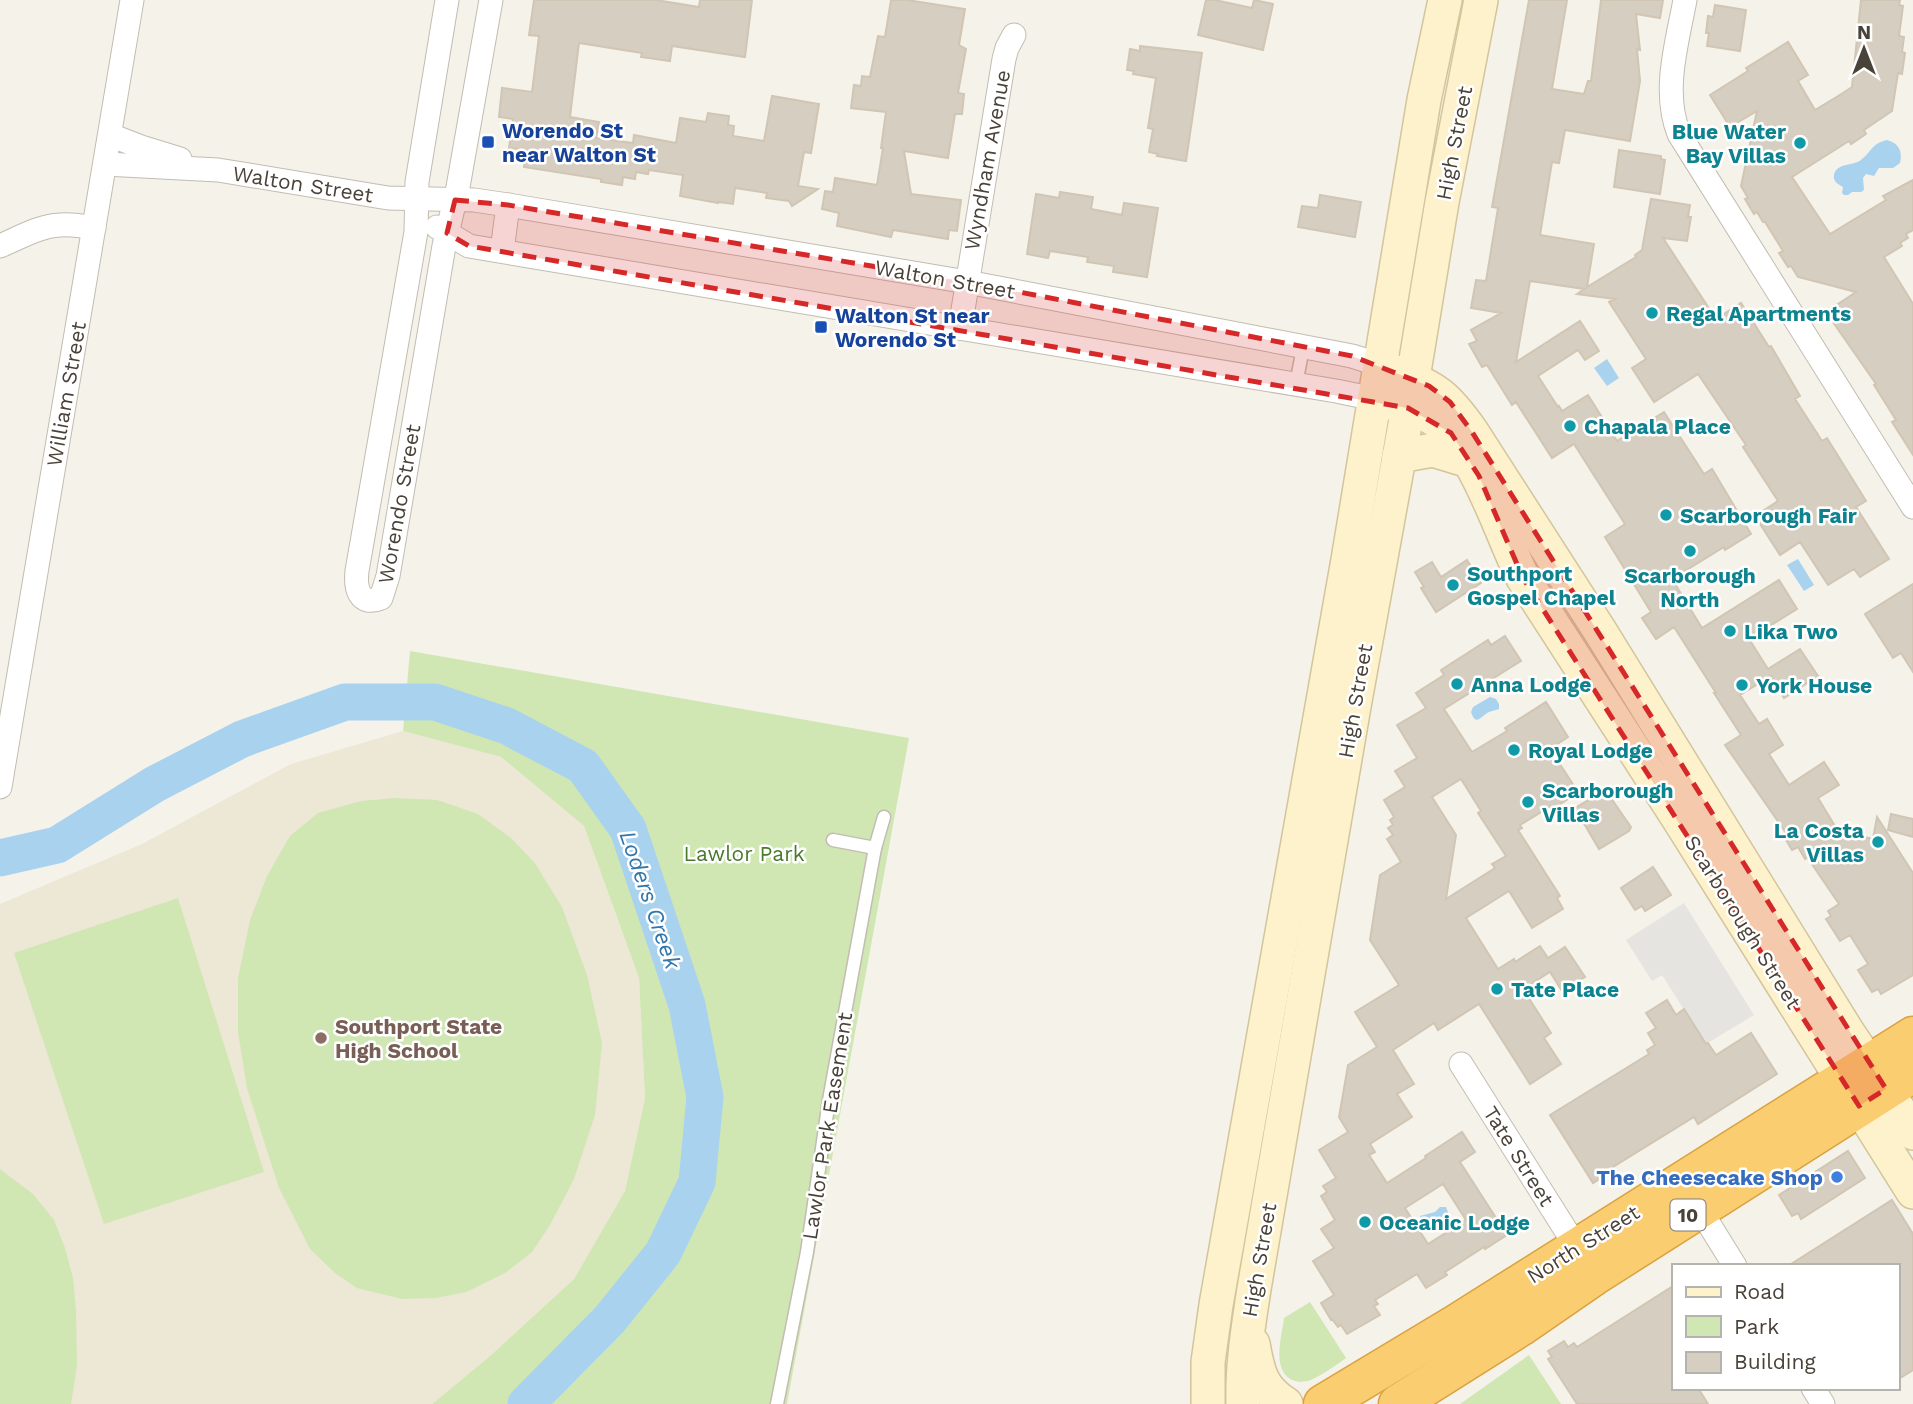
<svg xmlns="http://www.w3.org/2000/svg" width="1913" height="1404" viewBox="0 0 1913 1404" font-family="'Work Sans',sans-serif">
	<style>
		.education { fill: #ede7d5 }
		.green { fill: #d0e7b4 }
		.parking { fill: #e6e4e1 }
		.water { fill: #a9d2ef }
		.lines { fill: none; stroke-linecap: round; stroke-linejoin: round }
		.river { stroke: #a9d2ef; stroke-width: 37 }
		.building { fill: #d6cec0; stroke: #d1c5b3; stroke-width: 2; fill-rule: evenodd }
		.lane-casing { stroke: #c3bcb0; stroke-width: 15 }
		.street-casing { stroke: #c3bcb0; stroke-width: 25 }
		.secondary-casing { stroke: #d3c59b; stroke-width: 36 }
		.highway-casing { stroke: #daa23f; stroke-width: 41 }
		.lane { stroke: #fff; stroke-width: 12 }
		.street { stroke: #fff; stroke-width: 23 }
		.secondary { stroke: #fdf2cc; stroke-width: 33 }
		.highway { stroke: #facd70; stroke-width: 38 }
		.marked { fill: #d62828; fill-opacity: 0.2; stroke: #d62828; stroke-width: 5; stroke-dasharray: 14 9; stroke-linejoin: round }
		.transit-dot { fill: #1a4fb4; stroke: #fff; stroke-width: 2.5 }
		.culture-dot { fill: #0f9aa8; stroke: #fff; stroke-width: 2.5 }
		.education-dot { fill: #8d6e63; stroke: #fff; stroke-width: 2.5 }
		.shop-dot { fill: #3f7fe0; stroke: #fff; stroke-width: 2.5 }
		.labels { text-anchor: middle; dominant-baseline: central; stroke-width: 5; stroke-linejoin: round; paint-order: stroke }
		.shield { fill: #fff; stroke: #807b74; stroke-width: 2 }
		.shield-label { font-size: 19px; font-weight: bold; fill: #494238 }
		.transit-label { font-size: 21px; font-weight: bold; fill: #164399; stroke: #fff; text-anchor: start }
		.culture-label { font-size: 21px; font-weight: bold; fill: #0d838f; stroke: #fff; text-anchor: start }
		.street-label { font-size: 21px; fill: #494238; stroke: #fff }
		.park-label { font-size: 21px; fill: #497a2c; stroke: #fff }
		.education-label { font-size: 21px; font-weight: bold; fill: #785e54; stroke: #fff; text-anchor: start }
		.shop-label { font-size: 21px; font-weight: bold; fill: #366cbe; stroke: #fff; text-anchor: end }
		.water-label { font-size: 23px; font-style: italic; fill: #3177ab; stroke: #fff }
	</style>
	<rect width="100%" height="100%" fill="#f5f2ea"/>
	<path class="education" d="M403,731L501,757L584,826L639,978L645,1098L625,1191L574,1279L490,1356L432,1404H0V904L142,844L291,764Z"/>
	<g class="green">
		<path d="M410,651L909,738L787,1404H432L490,1356L574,1279L625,1191L645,1098L639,978L584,826L501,757L403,731Z"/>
		<path d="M395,798L437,800L478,814L511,838L534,862L562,907L587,975L602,1043L595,1115L574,1179L550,1225L532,1252L505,1273L466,1292L436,1298L402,1299L357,1288L335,1273L310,1249L279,1188L247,1088L238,1032V978L250,920L267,876L290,836L318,813L361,801Z"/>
		<path d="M178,898L264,1172L104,1224L14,953Z"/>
		<path d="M0,1169L33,1194L54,1220L65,1248L73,1278L76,1311L77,1366L71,1404H0Z"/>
		<path d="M1310,1302L1346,1358C1336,1365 1325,1373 1313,1379C1307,1382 1299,1383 1292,1380C1271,1369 1282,1336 1284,1318Z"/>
		<path d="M1529,1355L1561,1404H1460Z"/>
	</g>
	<path class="parking" d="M1684,903L1754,1015L1706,1044L1662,975L1652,981L1626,940Z"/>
	<g class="water">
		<path d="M1887,140C1899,143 1903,152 1900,163L1893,168H1879L1874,176L1866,174L1863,178L1864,190L1861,192H1852L1848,195H1844L1842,193L1843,187C1838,184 1833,182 1834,175C1836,163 1853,166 1861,160C1872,151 1871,144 1887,140Z"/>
		<path d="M1607,359L1619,378L1607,386L1594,368Z"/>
		<path d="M1798,559L1814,585L1804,591L1787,565Z"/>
		<path d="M1490,697L1496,699L1499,704V709C1496,710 1492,711 1489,712C1481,716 1476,727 1471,712L1473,707Z"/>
		<path d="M1440,1207H1446L1449,1215C1446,1221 1435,1228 1429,1229L1422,1225L1420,1216L1435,1212Z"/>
	</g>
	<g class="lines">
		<path class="river" d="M0,858L57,845L155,784L242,739L345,702H435L507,726L583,766L628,829L687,1005L705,1097L697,1182L663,1253L610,1319L526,1404"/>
	</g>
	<g class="building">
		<path d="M534,0H656L699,7L700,0H752L745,57L672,46L670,61L641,57L642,53L579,43L570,117L599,122L596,138L633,143L634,135L676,143L680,118L706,122L708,113L729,116L728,125L734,126L733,136L764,141L772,96L819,104L811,153L804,152L798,186L818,189L792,206L789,201L766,198L767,193L735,188L733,204L718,202V203L680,196L683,175L649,170L648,174L636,172L635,179L623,177L622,185L601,182V179L524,167L525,159L517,158L518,149L509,148L513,119L499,117L502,88L532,92L539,36L529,35Z"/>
		<path d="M891,0H907L965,9L959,45L966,49L958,93L964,94L962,114H955L948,158L904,151L911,194L961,200L957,231L949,230L948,239L893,230L891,237L837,226L839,213L822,209L825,191L833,192L835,178L877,185L883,148H881L886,112L851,108L854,85L861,86L862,76L870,77L878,36L885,37Z"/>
		<path d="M1206,0H1215L1252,8L1254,0L1273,4L1263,50L1198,35Z"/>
		<path d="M1529,0H1567L1552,89L1584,94L1588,81H1591L1601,0H1663L1660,18L1636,14L1640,50L1637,49L1640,81L1630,141L1565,130L1559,163L1552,162L1540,235L1594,244L1587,287L1636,257L1635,255L1642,250L1651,199L1690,205L1688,217H1691L1687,241L1663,238L1716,319L1741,303L1769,347L1771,346L1800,396L1795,399L1822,441L1827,438L1866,501L1856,507L1889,559L1860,577L1854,569L1828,585L1800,542L1780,555L1755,516L1778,501L1743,447L1746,445L1698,374L1654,402L1632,368L1646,359L1609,302L1615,299L1577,294L1584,289L1530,281L1516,362L1580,321L1599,351L1585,360L1578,350L1538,376L1558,407L1559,406L1562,411L1588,395L1617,441L1664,412L1704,474L1712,469L1751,534L1725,550L1724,547L1672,579L1702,628L1779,580L1797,609L1749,639L1768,669L1800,649L1818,676L1784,698L1771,676L1740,695L1759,724L1767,719L1783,745L1769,754L1789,785L1824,762L1839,785L1818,798L1838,831L1873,839L1877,817L1913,873V975L1881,994L1878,989L1872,992L1858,970L1868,964L1850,935L1840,941L1826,919L1831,916L1828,911L1839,904L1807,857L1805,859L1798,847L1792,850L1783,835L1786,833L1725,745L1741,735L1714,693H1716L1674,627L1656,639L1642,618L1651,612L1605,537L1625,524L1574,444L1552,458L1516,402L1512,405L1487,365L1482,367L1469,344L1477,341L1471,330L1501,313L1471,308L1476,280L1486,281L1498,208L1492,207Z"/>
		<path d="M1861,0H1900L1899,5L1903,6L1899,36L1904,37L1902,52L1905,53L1902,74L1898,73L1892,111L1864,130L1866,134L1851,144L1849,141L1792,177L1830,234L1886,200L1883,196L1913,180V230L1906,234L1908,238L1900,243L1902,246L1884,257L1913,304V455L1892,422L1896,420L1874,385L1876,384L1826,312L1856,292L1798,277L1791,266L1788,267L1779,253L1783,251L1765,222H1763L1757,212L1754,214L1745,199L1748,198L1741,186L1757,111L1730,127L1710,95L1748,71L1746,68L1788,42L1808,75L1798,81L1815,110L1843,93L1852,87Z"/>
		<path d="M1715,5L1746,10L1740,51L1707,46L1709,33H1706L1708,16L1713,17Z"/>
		<path d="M1140,46L1202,53L1186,161L1157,156L1158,154L1149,152L1153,129L1148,128L1156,78L1133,74L1134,71L1127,70L1130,49L1140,51Z"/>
		<path d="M1619,150L1661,156V159L1665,160L1660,194L1614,187Z"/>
		<path d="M1060,192L1093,197L1091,209L1122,215L1124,203L1158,208L1147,277L1113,272L1114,266L1087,262L1088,257L1050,251L1048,258L1027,254L1036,194L1059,198Z"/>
		<path d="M1320,195L1361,202L1355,237L1298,227L1302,206L1318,208Z"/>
		<path d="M1467,560L1481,583L1436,612L1421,588L1424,587L1415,572L1432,562L1441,577Z"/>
		<path d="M1913,584V672L1901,653L1893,658L1865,614Z"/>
		<path d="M1505,636L1521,661L1444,709L1472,752L1507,731L1505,728L1546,702L1568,737L1550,749L1578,792L1553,809L1551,806L1520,825L1522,828L1518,830L1560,896L1557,898L1563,909L1532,928L1509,891L1466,918L1498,969L1514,959L1515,962L1540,946L1548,958L1565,947L1585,977L1562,991L1550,972L1523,989L1551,1033L1544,1038L1561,1064L1530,1084L1479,1004L1438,1030L1434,1023L1393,1050L1414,1084L1397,1094L1412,1117L1370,1144L1375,1152L1369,1155L1387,1183L1426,1158L1425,1156L1462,1132L1475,1152L1460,1162L1507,1235L1485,1249L1484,1247L1445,1272L1447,1275L1426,1288L1417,1274L1375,1300L1378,1304L1374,1306L1380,1315L1347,1334L1341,1325L1338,1327L1332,1319L1331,1320L1321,1303L1334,1295L1313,1261L1334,1248L1321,1229L1335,1220L1321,1196L1327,1192L1323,1186L1336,1178L1319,1150L1348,1132L1339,1117L1348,1065L1377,1047L1355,1012L1399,985L1370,940L1380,875L1401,862L1387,839L1393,835L1388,828L1393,825L1390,820L1394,817L1384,800L1405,787L1395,771L1417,758L1397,725L1426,708L1416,693L1444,675L1441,670L1488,640L1491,645ZM1461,779L1481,811L1478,813L1506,856L1492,864L1495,868L1446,899L1456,835L1432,797ZM1443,1184L1466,1220L1428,1244L1405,1208Z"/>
		<path d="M1603,791L1604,792L1606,791L1631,827L1629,831L1599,849L1575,808Z"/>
		<path d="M1891,814L1913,819V837L1888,830Z"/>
		<path d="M1653,867L1671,895L1645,911L1642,906L1635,910L1621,888Z"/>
		<path d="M1667,1000L1676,1015L1684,1009L1706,1044L1708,1043L1716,1055L1751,1033L1777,1074L1698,1124L1694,1117L1613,1167L1615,1169L1593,1183L1550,1115L1649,1054L1647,1050L1655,1045L1648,1033L1656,1028L1646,1013Z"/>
		<path d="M1848,1151L1865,1178L1801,1219L1798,1213L1792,1216L1779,1195Z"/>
		<path d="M1892,1200L1913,1234V1370L1897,1380V1266H1788Z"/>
		<path d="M1673,1286V1388H1698L1708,1404H1577L1548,1359L1552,1357L1548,1351L1564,1341L1568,1347L1574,1343L1577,1347Z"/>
	</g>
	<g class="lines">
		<g class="lane-casing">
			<g id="lane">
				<path d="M1296,384L1303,348"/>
				<path d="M875,848L884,817"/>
				<path d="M777,1404L807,1252L829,1100L875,848L833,840"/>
			</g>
		</g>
		<g class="street-casing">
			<g id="street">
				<path d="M447,0L417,182L416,232L357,571C355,588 359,607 381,598L388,576L444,246L458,187L491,0"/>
				<path d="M1685,0C1677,43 1662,92 1679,134L1913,507"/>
				<path d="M110,135L141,147L180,159"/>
				<path d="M105,164L218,170L388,198L474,200L508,205L967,282L1352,356L1380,365"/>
				<path d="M437,227L469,246L1336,391L1375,399"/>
				<path d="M0,246C19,238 39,226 60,225C71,224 83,226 94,228"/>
				<path d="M502,251L508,205"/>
				<path d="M960,328L1004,59L1007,48L1014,35"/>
				<path d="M0,787L132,0"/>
				<path d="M1461,1064L1577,1248"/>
				<path d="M1699,1208L1735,1266"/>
				<path d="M1813,1388L1823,1404"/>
			</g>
		</g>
		<g class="secondary-casing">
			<g id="secondary">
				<path d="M1396,372C1436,388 1447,396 1472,432L1600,631L1847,1031L1886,1089L1913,1133"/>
				<path d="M1387,402C1406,407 1426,412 1442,425C1454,433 1461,447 1468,459C1491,497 1504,539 1523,578L1678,818L1913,1192"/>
				<path d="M1399,456L1433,450L1469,461"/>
				<path d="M1253,1344C1258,1372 1261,1388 1286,1404"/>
				<path d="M1208,1404V1362L1216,1305L1348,560L1424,100L1445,0"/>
				<path d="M1243,1404C1242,1365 1248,1328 1254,1289L1353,712L1408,408L1442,202L1481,0"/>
			</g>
		</g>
		<g class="highway-casing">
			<g id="highway">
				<path d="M1323,1404L1456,1324L1913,1036"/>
				<path d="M1398,1404L1520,1327L1594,1276L1913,1073"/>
			</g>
		</g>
		<use href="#lane" class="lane"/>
		<use href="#street" class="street"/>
		<use href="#secondary" class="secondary"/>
		<use href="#highway" class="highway"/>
	</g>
	<path class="marked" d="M455,200L508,205L967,282L1352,356L1429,386L1450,402L1472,432L1886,1089L1859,1106L1523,578L1479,476L1451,433L1408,408L469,246L447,233Z"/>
	<g class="transit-dot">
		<rect x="481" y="135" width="14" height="14" rx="3.5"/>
		<rect x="814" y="320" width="14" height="14" rx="3.5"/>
	</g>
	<g class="culture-dot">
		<circle cx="1800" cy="143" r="7"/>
		<circle cx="1652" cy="313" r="7"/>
		<circle cx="1570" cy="426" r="7"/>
		<circle cx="1666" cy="515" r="7"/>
		<circle cx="1690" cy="551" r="7"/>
		<circle cx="1453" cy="585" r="7"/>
		<circle cx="1730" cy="631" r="7"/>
		<circle cx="1457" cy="684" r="7"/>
		<circle cx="1742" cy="685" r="7"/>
		<circle cx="1514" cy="750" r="7"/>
		<circle cx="1528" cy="802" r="7"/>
		<circle cx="1878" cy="842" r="7"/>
		<circle cx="1497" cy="989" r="7"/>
		<circle cx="1365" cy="1222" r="7"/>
	</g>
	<circle class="education-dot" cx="321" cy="1038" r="7"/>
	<circle class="shop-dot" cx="1837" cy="1177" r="7"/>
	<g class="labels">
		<rect class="shield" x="1670.5" y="1199.5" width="35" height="31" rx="5"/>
		<g class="shield-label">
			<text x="1688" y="1215">10</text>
		</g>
		<g class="transit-label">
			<text x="502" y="130">Worendo St<tspan x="502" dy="24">near Walton St</tspan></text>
			<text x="835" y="315">Walton St near<tspan x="835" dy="24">Worendo St</tspan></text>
		</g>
		<g class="culture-label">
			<text x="1786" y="131" text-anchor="end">Blue Water<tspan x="1786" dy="24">Bay Villas</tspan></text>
			<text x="1666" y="313">Regal Apartments</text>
			<text x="1584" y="426">Chapala Place</text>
			<text x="1680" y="515">Scarborough Fair</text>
			<text x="1467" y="573">Southport<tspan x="1467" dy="24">Gospel Chapel</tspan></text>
			<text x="1690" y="575" text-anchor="middle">Scarborough<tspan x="1690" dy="24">North</tspan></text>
			<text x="1744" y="631">Lika Two</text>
			<text x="1471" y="684">Anna Lodge</text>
			<text x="1756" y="685">York House</text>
			<text x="1528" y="750">Royal Lodge</text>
			<text x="1542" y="790">Scarborough<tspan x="1542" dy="24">Villas</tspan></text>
			<text x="1864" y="830" text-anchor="end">La Costa<tspan x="1864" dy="24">Villas</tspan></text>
			<text x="1511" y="989">Tate Place</text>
			<text x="1379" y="1222">Oceanic Lodge</text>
		</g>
		<g class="street-label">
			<text transform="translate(1454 143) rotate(-79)">High Street</text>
			<text transform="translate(987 160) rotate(-80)">Wyndham Avenue</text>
			<text transform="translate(303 184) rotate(9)">Walton Street</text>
			<text transform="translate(945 279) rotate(10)">Walton Street</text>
			<text transform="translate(66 394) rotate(-80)">William Street</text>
			<text transform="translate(399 504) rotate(-80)">Worendo Street</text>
			<text transform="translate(1355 701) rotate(-80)">High Street</text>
			<text transform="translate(1743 922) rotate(58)">Scarborough Street</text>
			<text transform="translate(827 1126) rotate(-81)">Lawlor Park Easement</text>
			<text transform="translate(1519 1156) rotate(58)">Tate Street</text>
			<text transform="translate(1583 1244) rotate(-32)">North Street</text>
			<text transform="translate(1259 1260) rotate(-80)">High Street</text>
		</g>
		<g class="park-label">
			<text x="744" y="853">Lawlor Park</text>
		</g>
		<g class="education-label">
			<text x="335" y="1026">Southport State<tspan x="335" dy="24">High School</tspan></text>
		</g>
		<g class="shop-label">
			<text x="1823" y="1177">The Cheesecake Shop</text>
		</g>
		<g class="water-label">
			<text transform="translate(650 900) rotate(71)">Loders Creek</text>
		</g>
	</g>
	<rect x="1672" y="1264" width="228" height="126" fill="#ffffff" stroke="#b6b3af" stroke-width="2"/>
	<rect x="1686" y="1287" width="35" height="10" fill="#fdf2cc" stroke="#b6b3af" stroke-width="2"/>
	<text x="1734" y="1299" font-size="21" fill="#494238">Road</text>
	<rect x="1686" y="1316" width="35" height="21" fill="#d0e7b4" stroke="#b6b3af" stroke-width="2"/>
	<text x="1734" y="1334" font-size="21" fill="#494238">Park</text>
	<rect x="1686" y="1352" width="35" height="21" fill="#d6cec0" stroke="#b6b3af" stroke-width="2"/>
	<text x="1734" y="1369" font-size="21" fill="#494238">Building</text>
	<g transform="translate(1864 49)" stroke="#ffffff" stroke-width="5" paint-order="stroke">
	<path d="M0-5L12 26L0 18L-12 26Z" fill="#494238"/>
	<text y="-10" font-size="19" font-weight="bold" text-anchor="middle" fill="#494238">N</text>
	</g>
</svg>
